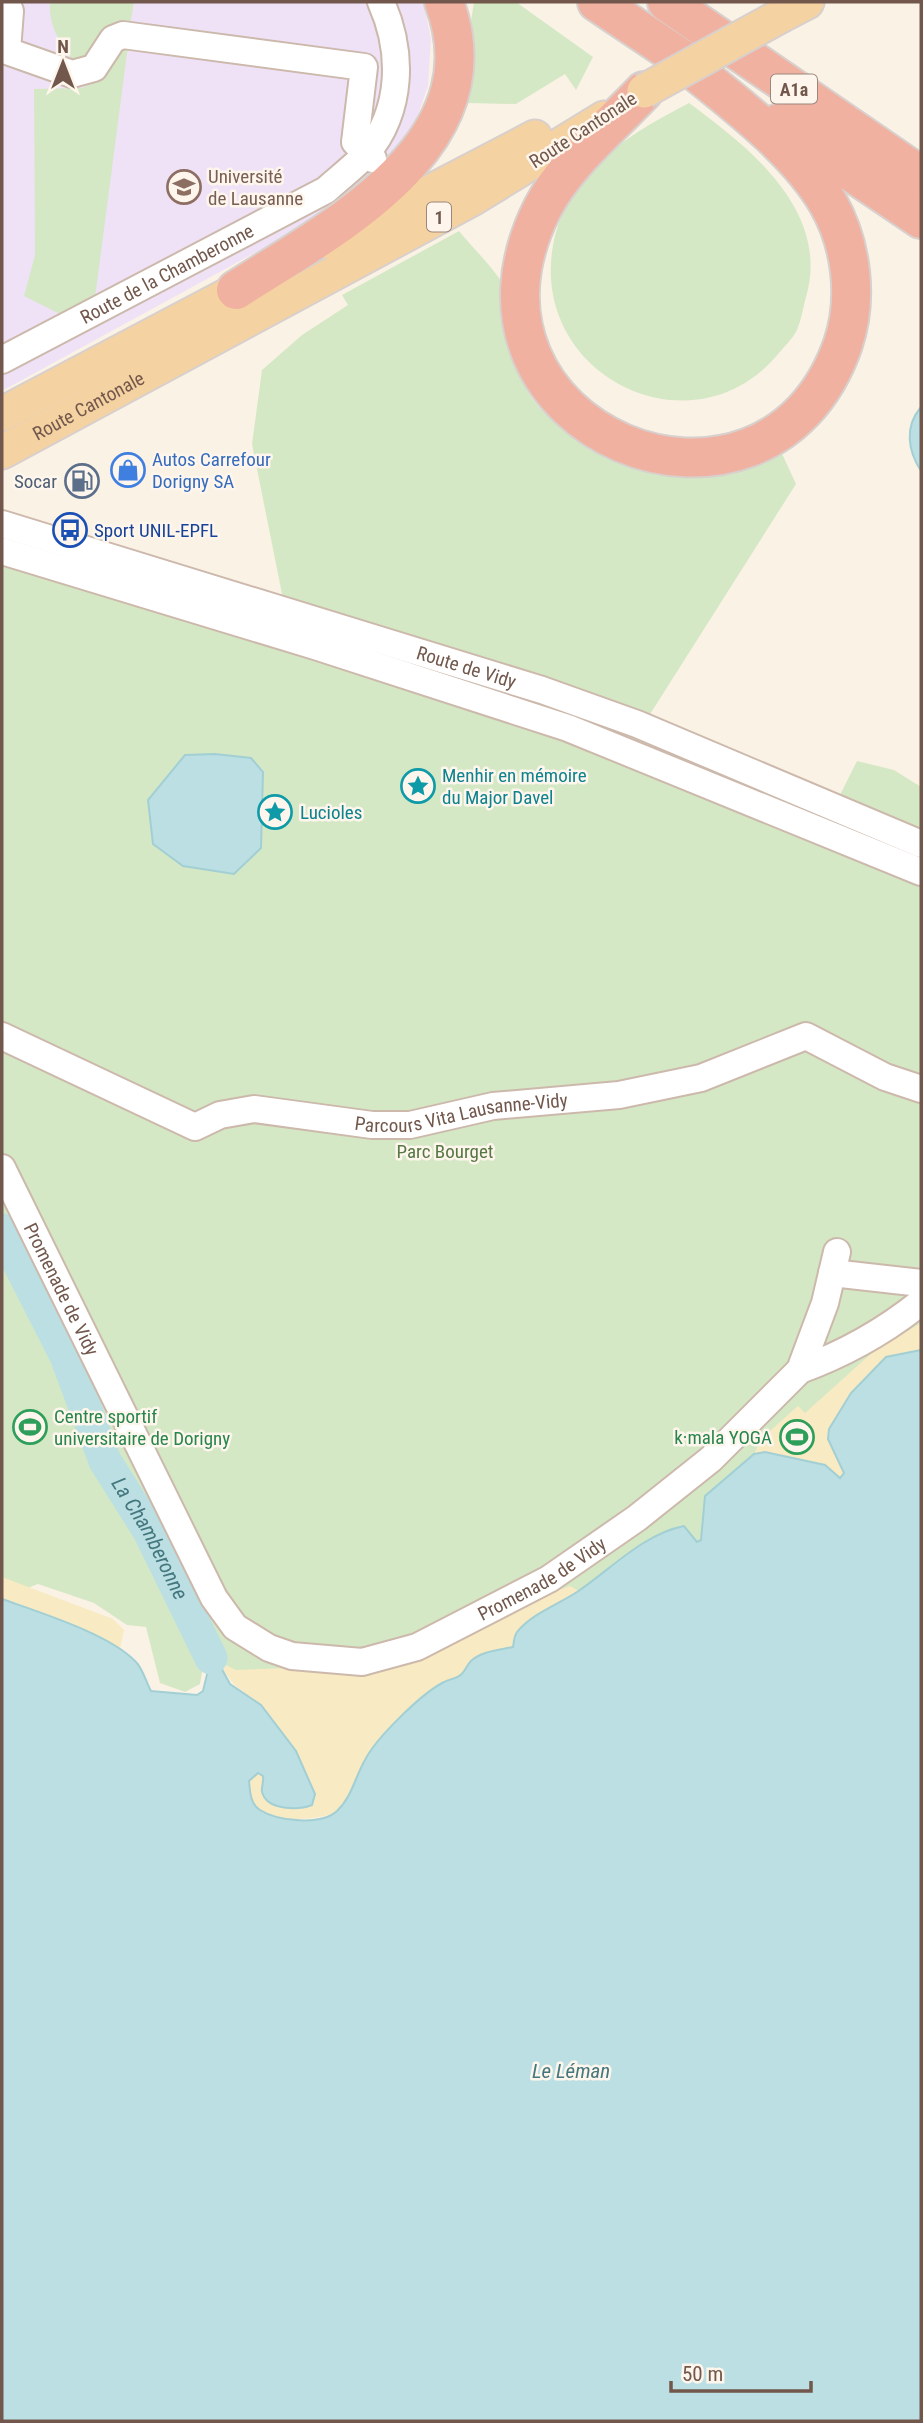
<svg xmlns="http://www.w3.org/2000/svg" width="923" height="2423" viewBox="0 0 923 2423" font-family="'Roboto Condensed',sans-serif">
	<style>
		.education { fill: #efe2f7 }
		.green { fill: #d5e8c5 }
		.sand { fill: #f8eac2 }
		.water { fill: #bbdfe3; stroke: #a2cfd4; stroke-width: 2 }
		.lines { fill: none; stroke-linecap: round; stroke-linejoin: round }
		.river { stroke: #bbdfe3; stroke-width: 33 }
		.minor-casing { stroke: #ccb9ac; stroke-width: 30 }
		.major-casing { stroke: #d8d0cd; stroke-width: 37 }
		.highway-casing { stroke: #d8d0cd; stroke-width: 42 }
		.minor { stroke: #fff; stroke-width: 26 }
		.major { stroke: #f5d2a2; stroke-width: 33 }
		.highway { stroke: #f1b1a0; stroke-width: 38 }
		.major-bridge-casing { stroke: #d8d0cd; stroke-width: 37; stroke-linecap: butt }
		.major-bridge { stroke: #f5d2a2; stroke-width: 33 }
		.labels { text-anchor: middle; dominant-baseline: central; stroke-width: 5; stroke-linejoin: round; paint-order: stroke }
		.shield { fill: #fef6ec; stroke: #9c877c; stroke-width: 2 }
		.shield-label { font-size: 18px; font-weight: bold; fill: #72584c }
		.street-label { font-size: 19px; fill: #72584c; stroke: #fef6ec }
		.education-label { font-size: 19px; fill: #785e54; stroke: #fef6ec; text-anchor: start }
		.shop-label { font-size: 19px; fill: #366cbe; stroke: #fef6ec; text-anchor: start }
		.service-label { font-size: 19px; fill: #4e5e75; stroke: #fef6ec; text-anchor: end }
		.transit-label { font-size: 19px; fill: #164399; stroke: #fef6ec; text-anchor: start }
		.culture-label { font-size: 19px; fill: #0d838f; stroke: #fef6ec; text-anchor: start }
		.park-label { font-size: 19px; fill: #567845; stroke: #fef6ec }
		.leisure-label { font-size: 19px; fill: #27864d; stroke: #fef6ec; text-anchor: start }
		.water-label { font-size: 21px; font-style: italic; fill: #44777e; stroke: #fef6ec }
	</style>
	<rect width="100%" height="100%" fill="#fbf2e6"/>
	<path class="education" d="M2,2H423L431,38L428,86L409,140L346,203L2,391Z"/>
	<g class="green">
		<path d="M50,2H134L130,26L76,65C62,44 48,28 50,2Z"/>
		<path d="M474,2H516L593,57L576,90L565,74L516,104L467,103L475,44L471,21Z"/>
		<path d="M128,46L95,298L60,314L24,296L35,255L34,89L81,88L92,84L113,47Z"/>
		<path d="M689,103C749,147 831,211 806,297C803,308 801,322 796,332C792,339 785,346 779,353C696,455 535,380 552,252C556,223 569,192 589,171C617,142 654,121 689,103Z"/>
		<path d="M459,231C470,245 500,274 505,289C515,326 510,364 531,397C541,412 560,427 574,438C641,487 706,483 779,447L796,484L647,719L283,599L252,444L262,370L302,335L348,305L342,295Z"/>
		<path d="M2,557L540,723L921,879V1350L886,1357L705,1496L701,1540L697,1542L673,1528L625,1556L382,1738L218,1662L211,1658L206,1649L200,1684L185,1692L160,1683L146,1627L127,1625L94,1603L38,1584L8,1596L2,1594Z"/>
		<path d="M857,761L894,770L921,787V831L840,795Z"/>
	</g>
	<g class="sand">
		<path d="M921,1323V1350L886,1357L828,1439L844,1474L840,1479L825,1465L754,1454L762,1438L798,1406L805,1413L874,1351Z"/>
		<path d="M2,1577L113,1619L124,1630L120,1649L86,1632L2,1599Z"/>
		<path d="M570,1586L579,1591L524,1625L513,1647L487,1653L461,1676L444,1682L426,1694L365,1759L353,1789L336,1813C314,1820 269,1825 254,1803C250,1797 250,1788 249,1781L258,1773L263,1776L264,1783L277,1804L243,1691C228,1683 225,1666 211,1658L236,1670L407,1664L494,1613Z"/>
	</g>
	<g class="water">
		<path d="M921,407V471C908,451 904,427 921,407Z"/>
		<path d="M215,754L251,758L263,772L261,848L234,874L183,866L153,844L148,800L185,755Z"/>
		<path d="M921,1350V2421H2V1599C38,1612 110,1634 136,1662C143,1669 146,1682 151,1691L197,1695L203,1691L211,1658L218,1662L230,1684L261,1705L296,1751L315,1794L312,1805C299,1810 267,1811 262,1792C261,1788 264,1782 263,1776L258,1773L249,1781C250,1791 250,1804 260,1810C277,1821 321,1826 337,1811C352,1797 355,1777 365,1760C376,1738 422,1693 444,1682C449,1679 455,1679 459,1676C465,1673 467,1664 472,1660C483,1651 499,1650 513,1647C514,1642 514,1636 517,1632C531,1614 559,1604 577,1592C610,1570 643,1534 684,1526L697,1542L701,1540L705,1496L754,1454L765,1452L825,1465L840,1478L844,1473L828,1439L829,1429L851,1393L886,1357Z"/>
	</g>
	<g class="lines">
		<path class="river" id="s1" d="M2,1230L66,1356L105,1461L149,1531L211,1658"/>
		<g class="minor-casing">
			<g id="minor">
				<path d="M6,2L10,11L7,51L72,74L94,68L113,39L123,35L364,67L355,142L373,159"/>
				<path id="s2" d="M2,360L326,190C339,178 354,167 366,154C403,110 403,51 381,2"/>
				<path id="s3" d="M2,524L542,690L637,724L921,844"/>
				<path d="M2,551L315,646L568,728L921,872"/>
				<path id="s4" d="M2,1036L195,1127L220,1115L254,1109L372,1125H410L493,1106L619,1095L701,1078L806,1036L885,1077L921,1089"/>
				<path id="s5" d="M2,1168L214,1598L235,1627L269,1648L292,1656L362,1662L417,1647L549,1579L637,1518L711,1459L800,1370L825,1303L837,1252"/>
				<path d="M832,1273L921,1283"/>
				<path d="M800,1370C844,1354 885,1331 921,1302"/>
			</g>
		</g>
		<g class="major-casing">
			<g id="major">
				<path d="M782,15L807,2"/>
				<path d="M332,243L535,137"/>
				<path d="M2,414L258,279"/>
				<path id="s6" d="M2,452L472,199L604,118"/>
			</g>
		</g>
		<g class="highway-casing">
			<g id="highway">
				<path d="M597,2L694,67"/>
				<path d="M667,2L921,176"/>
				<path d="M644,91C610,127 565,164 542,209C432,431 766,566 843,344C858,299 852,245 828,203C795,146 725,96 674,54"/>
				<path d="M779,123L921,219"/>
				<path d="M236,290C332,228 498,145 444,2"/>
			</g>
		</g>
		<use href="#minor" class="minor"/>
		<use href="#major" class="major"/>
		<use href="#highway" class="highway"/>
		<g class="major-bridge-casing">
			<path id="major-bridge" d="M644,91L782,15"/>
		</g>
		<use href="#major-bridge" class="major-bridge"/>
	</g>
	<defs>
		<g id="university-ring" transform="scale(1.75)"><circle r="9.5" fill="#fef6ec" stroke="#8d6e63" stroke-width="1.5"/><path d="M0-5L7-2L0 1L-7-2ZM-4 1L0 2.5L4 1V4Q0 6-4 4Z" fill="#8d6e63"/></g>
		<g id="shop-ring" transform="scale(1.75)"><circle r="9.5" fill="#fef6ec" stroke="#3f7fe0" stroke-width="1.5"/><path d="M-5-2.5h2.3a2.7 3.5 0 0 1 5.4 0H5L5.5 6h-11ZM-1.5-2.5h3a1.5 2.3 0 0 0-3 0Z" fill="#3f7fe0"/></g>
		<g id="fuel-ring" transform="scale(1.75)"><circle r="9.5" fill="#fef6ec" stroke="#5c6f8a" stroke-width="1.5"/><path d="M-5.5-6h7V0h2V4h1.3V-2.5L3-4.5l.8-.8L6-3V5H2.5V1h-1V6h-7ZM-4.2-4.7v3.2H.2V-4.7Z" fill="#5c6f8a"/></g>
		<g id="bus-ring" transform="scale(1.75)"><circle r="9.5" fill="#fef6ec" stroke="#1a4fb4" stroke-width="1.5"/><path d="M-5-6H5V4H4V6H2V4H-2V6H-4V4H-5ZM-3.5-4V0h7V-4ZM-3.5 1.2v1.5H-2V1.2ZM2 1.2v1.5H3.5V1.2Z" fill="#1a4fb4"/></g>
		<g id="sight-ring" transform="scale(1.75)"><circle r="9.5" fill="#fef6ec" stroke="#0f9aa8" stroke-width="1.5"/><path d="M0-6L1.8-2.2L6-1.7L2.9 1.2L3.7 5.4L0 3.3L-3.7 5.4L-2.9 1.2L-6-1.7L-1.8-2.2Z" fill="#0f9aa8"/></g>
		<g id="stadium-ring" transform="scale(1.75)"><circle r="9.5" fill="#fef6ec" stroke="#2e9e5b" stroke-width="1.5"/><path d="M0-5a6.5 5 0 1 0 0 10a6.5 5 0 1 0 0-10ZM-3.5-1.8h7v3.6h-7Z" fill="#2e9e5b"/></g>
	</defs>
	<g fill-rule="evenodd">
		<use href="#university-ring" x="184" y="187"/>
		<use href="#shop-ring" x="128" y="470"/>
		<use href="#fuel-ring" x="82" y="481"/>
		<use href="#bus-ring" x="70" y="530"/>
		<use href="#sight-ring" x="418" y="786"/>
		<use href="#sight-ring" x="275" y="812"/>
		<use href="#stadium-ring" x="30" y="1427"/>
		<use href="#stadium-ring" x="797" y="1437"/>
	</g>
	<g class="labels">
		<g class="shield">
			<rect x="771" y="74.5" width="46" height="29" rx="5"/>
			<rect x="427" y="202.5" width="24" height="29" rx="5"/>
		</g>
		<g class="shield-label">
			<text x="794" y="89">A1a</text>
			<text x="439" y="217">1</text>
		</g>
		<g class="street-label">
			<text transform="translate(583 130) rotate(-33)">Route Cantonale</text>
			<text stroke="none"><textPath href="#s2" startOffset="186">Route de la Chamberonne</textPath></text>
			<text stroke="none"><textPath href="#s6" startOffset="98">Route Cantonale</textPath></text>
			<text stroke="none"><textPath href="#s3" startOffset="486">Route de Vidy</textPath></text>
			<text stroke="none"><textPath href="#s4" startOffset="485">Parcours Vita Lausanne-Vidy</textPath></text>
			<text stroke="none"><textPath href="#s5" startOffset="135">Promenade de Vidy</textPath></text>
			<text stroke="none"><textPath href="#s5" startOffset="849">Promenade de Vidy</textPath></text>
		</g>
		<g class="education-label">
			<text x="208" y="176">Université<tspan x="208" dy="22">de Lausanne</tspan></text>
		</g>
		<g class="shop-label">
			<text x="152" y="459">Autos Carrefour<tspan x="152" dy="22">Dorigny SA</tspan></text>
		</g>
		<g class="service-label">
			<text x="57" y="481">Socar</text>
		</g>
		<g class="transit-label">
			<text x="94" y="530">Sport UNIL-EPFL</text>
		</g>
		<g class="culture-label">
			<text x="442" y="775">Menhir en mémoire<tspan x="442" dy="22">du Major Davel</tspan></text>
			<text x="300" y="812">Lucioles</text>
		</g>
		<g class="park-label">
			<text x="445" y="1151">Parc Bourget</text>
		</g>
		<g class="leisure-label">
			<text x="54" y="1416">Centre sportif<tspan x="54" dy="22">universitaire de Dorigny</tspan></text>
			<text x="772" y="1437" text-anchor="end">k·mala YOGA</text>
		</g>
		<g class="water-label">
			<text stroke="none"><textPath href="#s1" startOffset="343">La Chamberonne</textPath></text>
			<text x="571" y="2071">Le Léman</text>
		</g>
	</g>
	<rect width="923" height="2423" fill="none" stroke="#72584c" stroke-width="7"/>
	<g transform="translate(63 63)" stroke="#fef6ec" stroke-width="5" paint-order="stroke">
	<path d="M0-5L12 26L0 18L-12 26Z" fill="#72584c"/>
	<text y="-10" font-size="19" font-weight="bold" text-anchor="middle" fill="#72584c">N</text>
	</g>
	<path d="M671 2381v10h140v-10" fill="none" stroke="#72584c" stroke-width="3.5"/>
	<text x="682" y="2381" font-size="21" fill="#72584c" stroke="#fef6ec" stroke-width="5" paint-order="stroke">50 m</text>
</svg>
